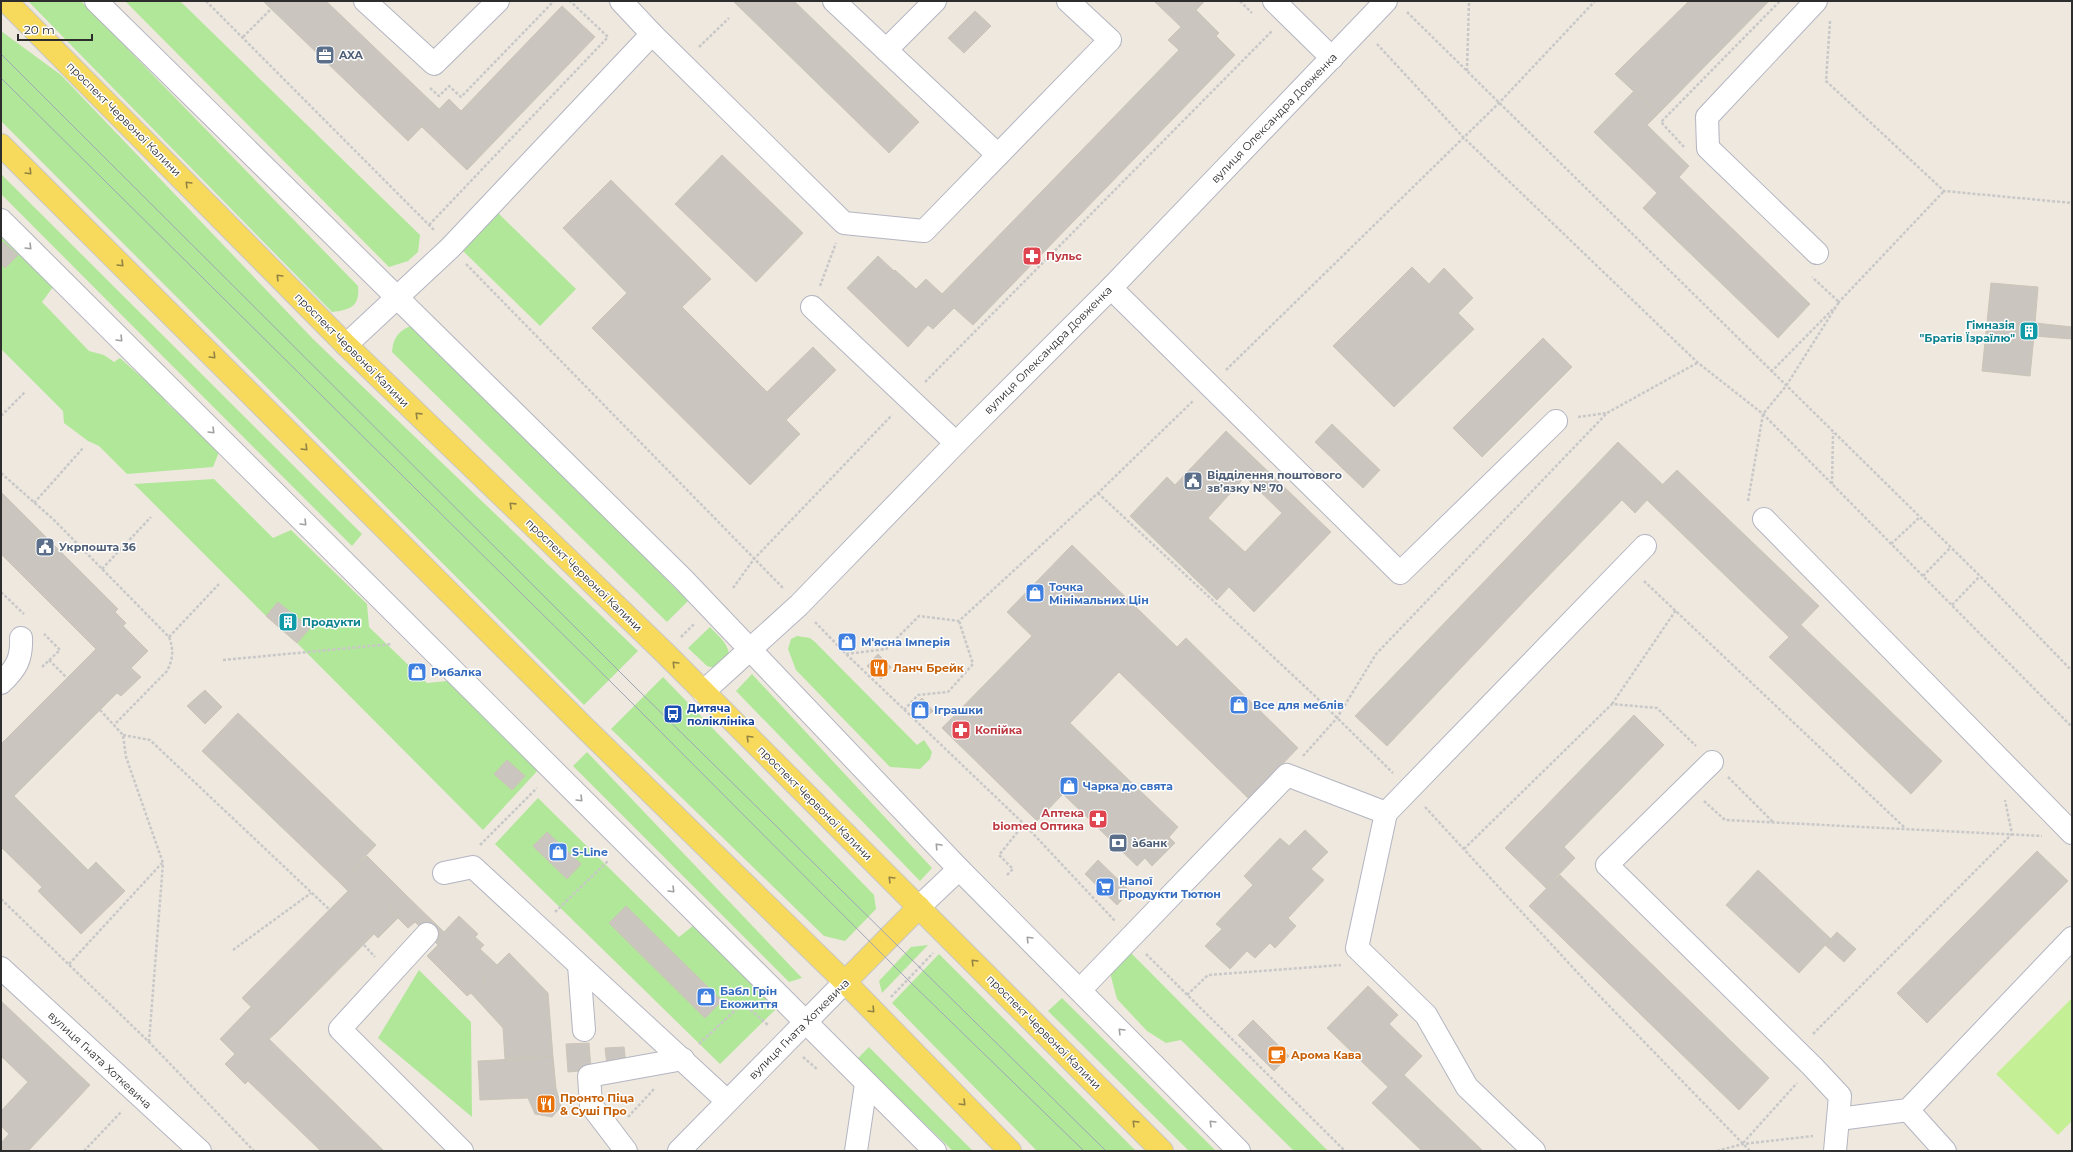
<svg xmlns="http://www.w3.org/2000/svg" width="2073" height="1152" viewBox="0 0 2073 1152" font-family="Montserrat,sans-serif">
	<style>
		.green { fill: #b1e799 }
		.pitch { fill: #c5ef95 }
		.building { fill: #cac5be; stroke: #cbc5b8; fill-rule: evenodd }
		.lines { fill: none; stroke-linecap: round; stroke-linejoin: round }
		.minor-casing { stroke: #b3b5c1; stroke-width: 24 }
		.major-casing { stroke: #c8c8c8; stroke-width: 24 }
		.path { stroke: #c8c8c8; stroke-width: 2.5; stroke-dasharray: 3 2; stroke-linecap: butt }
		.minor { stroke: #fff; stroke-width: 22 }
		.major { stroke: #f7d95c; stroke-width: 22 }
		.tram { stroke: #a1a3b8; stroke-width: 1 }
		.oneway { stroke: #928344 }
		.oneway2 { stroke: #a0a0a0 }
		.labels { text-anchor: middle; dominant-baseline: central; stroke-width: 3; stroke-linejoin: round; paint-order: stroke }
		.service-label { font-size: 11px; font-weight: bold; fill: #4e5e75; stroke: #fff; text-anchor: start }
		.street-label { font-size: 11px; fill: #2d2d2d; stroke: #fff }
		.health-label { font-size: 11px; font-weight: bold; fill: #be3a42; stroke: #fff; text-anchor: start }
		.culture-label { font-size: 11px; font-weight: bold; fill: #0d838f; stroke: #fff; text-anchor: end }
		.shop-label { font-size: 11px; font-weight: bold; fill: #366cbe; stroke: #fff; text-anchor: start }
		.food-label { font-size: 11px; font-weight: bold; fill: #c56008; stroke: #fff; text-anchor: start }
		.transit-label { font-size: 11px; font-weight: bold; fill: #164399; stroke: #fff; text-anchor: start }
	</style>
	<rect width="100%" height="100%" fill="#efe8df"/>
	<g class="green">
		<path d="M28,1H81L358,286C360,306 351,310 332,312Z"/>
		<path d="M125,1H180L420,235L418,252L408,261L389,267Z"/>
		<path d="M1,31L61,75L313,339L638,651L584,705L1,121Z"/>
		<path d="M1,174L362,534L352,546L1,194Z"/>
		<path d="M497,212L576,289L540,326L461,249Z"/>
		<path d="M1,237L53,287L42,302L89,351L104,355L114,362L120,358L164,397L166,402L219,452L213,467L127,474L99,446L88,441L64,423L63,411L1,349Z"/>
		<path d="M408,327H416L688,601L667,622L392,352C393,339 397,333 408,327Z"/>
		<path d="M214,479L273,538L291,530L367,604L369,627L427,683L447,681L539,769L483,830L297,643L266,616L134,484Z"/>
		<path d="M710,627C717,635 730,644 729,657L714,668L707,666L688,648Z"/>
		<path d="M797,636L810,638L815,642L917,745L924,740L932,752L930,759L920,769L890,767L796,670L788,649L791,639Z"/>
		<path d="M752,674L932,868L920,881L736,691Z"/>
		<path d="M663,677L874,895L876,909L845,941L824,936L611,729Z"/>
		<path d="M587,752L802,978L789,982L573,766Z"/>
		<path d="M538,798L679,937L694,925L778,1007L720,1064L495,844Z"/>
		<path d="M928,945L882,993L879,981L911,947Z"/>
		<path d="M1131,953L1328,1151H1294L1181,1040L1166,1043L1147,1031L1117,999L1110,973Z"/>
		<path d="M939,954L1136,1151H1037L892,1003Z"/>
		<path d="M419,970L471,1022L472,1117L378,1038Z"/>
		<path d="M1062,998L1216,1151H1189L1048,1011Z"/>
		<path d="M869,1047L973,1151H953L857,1059Z"/>
	</g>
	<path class="pitch" d="M2072,998V1121L2058,1135L1996,1074Z"/>
	<g class="building">
		<path d="M263,1H326L439,109L408,141Z"/>
		<path d="M733,1H794L919,122L889,153Z"/>
		<path d="M1154,1H1205L1196,10L1219,33L1216,36L1235,55L973,325L954,308L933,329L928,325L908,347L847,288L878,256L894,271L895,270L916,289L926,279L942,294L1179,50L1168,40L1181,27Z"/>
		<path d="M1689,1H1769L1658,114L1615,74Z"/>
		<path d="M562,6L595,37L467,170L422,127L449,99L461,111Z"/>
		<path d="M975,11L991,26L964,53L948,38Z"/>
		<path d="M1634,91L1658,114L1647,125L1689,166L1679,177L1810,304L1778,338L1643,208L1657,193L1594,132Z"/>
		<path d="M722,155L803,233L756,282L675,204Z"/>
		<path d="M611,180L711,279L682,307L767,392L813,347L836,370L786,420L800,434L750,485L592,328L627,293L563,228Z"/>
		<path d="M3,242L18,255L5,268L1,264V244Z"/>
		<path d="M1412,267L1429,284L1444,268L1473,298L1458,313L1474,329L1394,407L1333,346Z"/>
		<path d="M1991,283L2038,287L2035,323L2072,327V339L2034,336L2030,376L1982,371Z"/>
		<path d="M1543,338L1572,367L1482,457L1453,428Z"/>
		<path d="M1332,424L1380,470L1363,488L1315,442Z"/>
		<path d="M1226,431L1331,532L1254,612L1229,587L1217,600L1130,516L1167,477L1175,485ZM1245,477L1282,513L1245,552L1208,518Z"/>
		<path d="M1618,442L1662,484L1635,513L1622,500L1532,593L1501,564Z"/>
		<path d="M1677,470L1819,606L1789,637L1647,500Z"/>
		<path d="M1,492L118,609L115,612L126,623L123,626L148,651L131,668L141,677L121,696L117,693L14,796L88,870L96,862L125,891L81,934L38,891L42,887L1,847V744L96,649L1,554Z"/>
		<path d="M42,533L57,549L48,559L32,545Z"/>
		<path d="M1072,545L1177,647L1186,638L1298,748L1249,799L1119,672L1095,697L1007,612Z"/>
		<path d="M1501,564L1532,593L1387,746L1355,716Z"/>
		<path d="M278,602L310,628L297,643L266,616Z"/>
		<path d="M1801,625L1942,761L1911,794L1769,657Z"/>
		<path d="M1032,636L1095,697L1070,723L1131,782L1092,822L1063,794L1037,821L942,728Z"/>
		<path d="M878,654L891,667L881,679L867,666Z"/>
		<path d="M205,690L222,707L205,724L187,706Z"/>
		<path d="M922,698L933,711L923,720L912,707Z"/>
		<path d="M238,713L376,845L340,883L202,751Z"/>
		<path d="M1634,715L1664,745L1564,847L1575,858L1546,888L1505,848Z"/>
		<path d="M507,760L525,776L512,790L494,774Z"/>
		<path d="M1131,782L1178,827L1169,837L1175,843L1152,866L1145,858L1137,866L1092,822Z"/>
		<path d="M1305,830L1328,852L1311,869L1324,880L1288,918L1296,926L1275,948L1270,943L1255,958L1247,951L1230,969L1205,946L1222,929L1216,924L1253,885L1244,876L1280,838L1289,846Z"/>
		<path d="M547,832L581,864L567,879L533,846Z"/>
		<path d="M2037,851L2068,881L1927,1023L1897,993Z"/>
		<path d="M367,856L405,894L389,909L398,918L378,938L374,934L277,1032L242,998L348,891L340,883Z"/>
		<path d="M1098,860L1130,891L1117,905L1085,874Z"/>
		<path d="M1758,870L1831,939L1799,973L1726,905Z"/>
		<path d="M1560,875L1769,1078L1739,1110L1529,906Z"/>
		<path d="M405,894L444,932L459,916L478,934L475,937L484,945L480,949L497,965L482,980L493,990L480,1003L471,993L467,996L427,956L438,945L415,922L408,928L389,909Z"/>
		<path d="M626,906L722,1001L705,1018L609,923Z"/>
		<path d="M1837,932L1856,949L1844,962L1825,945Z"/>
		<path d="M509,953L548,993L553,1057L505,1059L503,1028L480,1003L493,990L482,980Z"/>
		<path d="M1368,986L1398,1015L1389,1024L1422,1056L1404,1075L1483,1151H1422L1372,1103L1388,1087L1327,1028Z"/>
		<path d="M1,1001L90,1085L62,1115L1,1056Z"/>
		<path d="M251,1007L277,1032L269,1039L384,1151H321L248,1081L245,1084L225,1064L235,1054L220,1039Z"/>
		<path d="M1253,1020L1289,1056L1274,1071L1238,1035Z"/>
		<path d="M589,1043L591,1070L568,1072L566,1044Z"/>
		<path d="M624,1047L626,1064L607,1065L605,1048Z"/>
		<path d="M553,1057L556,1088L561,1107L552,1117L535,1114L528,1098L480,1100L478,1061Z"/>
		<path d="M28,1082L62,1115L29,1150L30,1151H1V1143L9,1134L1,1126V1111Z"/>
	</g>
	<g class="lines">
		<g class="minor-casing">
			<g id="minor">
				<path d="M96,1L683,579L959,869L1239,1151"/>
				<path d="M365,1L434,64L498,1"/>
				<path d="M621,1L652,34L844,223L924,231L1110,40L1068,1"/>
				<path d="M834,1L998,155"/>
				<path d="M1274,1L1332,58"/>
				<path d="M1816,1L1707,117L1708,148L1817,253"/>
				<path d="M886,50L935,1"/>
				<path d="M1,220L935,1151"/>
				<path d="M1111,288L1400,573L1556,421"/>
				<path d="M812,307L956,443"/>
				<path d="M346,345L450,248L652,34"/>
				<path d="M1764,519L2072,833"/>
				<path d="M1,683C16,669 22,659 21,638"/>
				<path d="M703,692L799,605L956,443L1111,288L1386,1"/>
				<path d="M1712,762L1607,865L1812,1066L1840,1096L1835,1151"/>
				<path d="M1386,813L1357,948L1426,1015L1467,1087L1534,1151"/>
				<path d="M444,873L473,867L727,1101"/>
				<path d="M919,907L959,869"/>
				<path d="M427,934L340,1029L462,1151"/>
				<path d="M579,965L584,1030"/>
				<path d="M1,968L200,1151"/>
				<path d="M1080,990L1287,775L1386,813L1645,546"/>
				<path d="M1908,1110L1945,1151"/>
				<path d="M1839,1119L1908,1110L2072,938"/>
				<path d="M626,1151L591,1105L589,1076L683,1059"/>
				<path d="M679,1151L845,982"/>
				<path d="M856,1151L866,1084"/>
			</g>
		</g>
		<g class="major-casing">
			<g id="major">
				<path d="M6,1L346,345L665,653L1162,1151"/>
				<path d="M1,145L587,730L845,982L1010,1151"/>
				<path d="M845,982L919,907"/>
			</g>
		</g>
		<g class="path">
			<path d="M206,1L434,230"/>
			<path d="M1240,1L1252,13"/>
			<path d="M1407,12L1980,576L2072,671"/>
			<path d="M1830,21L1826,81L1944,191L2072,203"/>
			<path d="M243,37L271,9"/>
			<path d="M1377,44L1464,138L1697,362L1763,414L2072,727"/>
			<path d="M699,47L729,18"/>
			<path d="M1467,71L1469,1"/>
			<path d="M430,88L439,96L449,86L461,97L554,1"/>
			<path d="M1684,147L1661,122L1780,1"/>
			<path d="M429,225L608,37L570,1"/>
			<path d="M466,264L783,588"/>
			<path d="M820,286L836,243"/>
			<path d="M1838,303L1944,191"/>
			<path d="M1226,370L1499,103L1595,1"/>
			<path d="M1771,372L1835,307"/>
			<path d="M925,382L1272,31"/>
			<path d="M1,416L25,392"/>
			<path d="M1578,417L1607,413"/>
			<path d="M1,473L54,520L169,637C174,650 173,659 167,671L114,725"/>
			<path d="M1832,484L1833,433"/>
			<path d="M1098,493L1315,696L1393,773"/>
			<path d="M1748,501L1763,414L1786,386L1839,302L1812,277"/>
			<path d="M34,503L83,448"/>
			<path d="M1891,544L1920,517"/>
			<path d="M102,569L151,517"/>
			<path d="M1923,576L1950,548"/>
			<path d="M1644,581L1905,828"/>
			<path d="M733,588L754,559L892,415"/>
			<path d="M1,592L24,614"/>
			<path d="M1952,605L1980,576"/>
			<path d="M815,622L846,654L1024,824L1115,921"/>
			<path d="M169,637L219,584"/>
			<path d="M681,637L694,624"/>
			<path d="M846,654L886,649L919,616L959,621L1098,493L1193,401"/>
			<path d="M49,660L67,678"/>
			<path d="M223,660L392,644"/>
			<path d="M42,667L60,650L44,634"/>
			<path d="M1612,704L1676,610"/>
			<path d="M100,710L123,735L126,757L163,863L149,1042"/>
			<path d="M904,710L918,695L948,692L973,664L959,621"/>
			<path d="M123,735L150,740L330,910"/>
			<path d="M1303,756L1337,718L1376,654L1607,413L1697,363"/>
			<path d="M1728,777L1773,822"/>
			<path d="M1704,801L1725,820L2042,836"/>
			<path d="M1425,807L1588,984L1750,1151"/>
			<path d="M480,845L537,788"/>
			<path d="M1464,849L1612,704L1657,708L1696,746"/>
			<path d="M1007,875L1013,869L999,855L1024,824"/>
			<path d="M1,899L149,1042L254,1151"/>
			<path d="M555,912L609,860"/>
			<path d="M364,945L375,957"/>
			<path d="M233,950L311,893"/>
			<path d="M1146,954L1345,1151"/>
			<path d="M69,964L162,863"/>
			<path d="M1187,995L1208,975L1341,965"/>
			<path d="M891,997L933,953"/>
			<path d="M1813,1034L2012,834L2005,800"/>
			<path d="M699,1044L743,1003L769,1026"/>
			<path d="M803,1057L818,1070"/>
			<path d="M628,1117L655,1088"/>
			<path d="M1743,1143L1797,1083"/>
			<path d="M84,1151L122,1111"/>
			<path d="M1717,1151L1743,1144L1813,1136"/>
		</g>
		<use href="#minor" class="minor"/>
		<use href="#major" class="major"/>
		<g class="tram">
			<path d="M1,54L633,685L1106,1151"/>
			<path d="M1,78L623,694L907,979L1084,1151"/>
		</g>
	</g>
	<defs><path id="oneway-chevron" d="M-2-3.5L2.5 0L-2 3.5" fill="none" stroke-width="1.6" stroke-linecap="round" stroke-linejoin="round"/></defs>
	<g class="oneway">
		<use href="#oneway-chevron" transform="translate(29 172) rotate(45)"/>
		<use href="#oneway-chevron" transform="translate(188 184) rotate(-135)"/>
		<use href="#oneway-chevron" transform="translate(121 264) rotate(45)"/>
		<use href="#oneway-chevron" transform="translate(279 277) rotate(-135)"/>
		<use href="#oneway-chevron" transform="translate(213 356) rotate(45)"/>
		<use href="#oneway-chevron" transform="translate(418 415) rotate(-136)"/>
		<use href="#oneway-chevron" transform="translate(305 448) rotate(45)"/>
		<use href="#oneway-chevron" transform="translate(512 505) rotate(-136)"/>
		<use href="#oneway-chevron" transform="translate(675 664) rotate(-135)"/>
		<use href="#oneway-chevron" transform="translate(749 738) rotate(-135)"/>
		<use href="#oneway-chevron" transform="translate(891 879) rotate(-135)"/>
		<use href="#oneway-chevron" transform="translate(974 962) rotate(-135)"/>
		<use href="#oneway-chevron" transform="translate(872 1010) rotate(46)"/>
		<use href="#oneway-chevron" transform="translate(963 1103) rotate(45)"/>
		<use href="#oneway-chevron" transform="translate(1135 1123) rotate(-135)"/>
	</g>
	<g class="oneway2">
		<use href="#oneway-chevron" transform="translate(29 247) rotate(45)"/>
		<use href="#oneway-chevron" transform="translate(120 339) rotate(45)"/>
		<use href="#oneway-chevron" transform="translate(212 431) rotate(45)"/>
		<use href="#oneway-chevron" transform="translate(304 523) rotate(45)"/>
		<use href="#oneway-chevron" transform="translate(580 799) rotate(45)"/>
		<use href="#oneway-chevron" transform="translate(938 846) rotate(-133)"/>
		<use href="#oneway-chevron" transform="translate(672 890) rotate(45)"/>
		<use href="#oneway-chevron" transform="translate(1029 939) rotate(-135)"/>
		<use href="#oneway-chevron" transform="translate(1121 1031) rotate(-135)"/>
		<use href="#oneway-chevron" transform="translate(1212 1123) rotate(-135)"/>
	</g>
	<defs>
		<g id="office-square" transform="scale(1)"><rect x="-9" y="-9" width="18" height="18" rx="4" fill="#5c6f8a" stroke="#fff"/><path d="M-6-3h4V-5.5h4V-3h4V5H-6ZM-1-4.5V-3h2v-1.5ZM-6 0V1H6V0Z" fill="#fff"/></g>
		<g id="pharmacy-square" transform="scale(1)"><rect x="-9" y="-9" width="18" height="18" rx="4" fill="#e0444e" stroke="#fff"/><path d="M-2-6h4v4h4v4h-4v4h-4v-4h-4v-4h4Z" fill="#fff"/></g>
		<g id="building-square" transform="scale(1)"><rect x="-9" y="-9" width="18" height="18" rx="4" fill="#0f9aa8" stroke="#fff"/><path d="M-4-6H4V6H1V3H-1V6H-4ZM-2.5-4.3h1.7v1.8h-1.7ZM.8-4.3h1.7v1.8H.8ZM-2.5-1h1.7V.8h-1.7ZM.8-1h1.7V.8H.8Z" fill="#fff"/></g>
		<g id="civic-square" transform="scale(1)"><rect x="-9" y="-9" width="18" height="18" rx="4" fill="#5c6f8a" stroke="#fff"/><path d="M-.6-6.5H3V-4.5H.6V-3L4-1V1h2V6H-6V1h2V-1L-.6-3ZM-1.2 2.5V6h2.4V2.5Z" fill="#fff"/></g>
		<g id="shop-square" transform="scale(1)"><rect x="-9" y="-9" width="18" height="18" rx="4" fill="#3f7fe0" stroke="#fff"/><path d="M-5-2.5h2.3a2.7 3.5 0 0 1 5.4 0H5L5.5 6h-11ZM-1.5-2.5h3a1.5 2.3 0 0 0-3 0Z" fill="#fff"/></g>
		<g id="restaurant-square" transform="scale(1)"><rect x="-9" y="-9" width="18" height="18" rx="4" fill="#e8710a" stroke="#fff"/><path d="M-5-6h1v4h1v-4h1v4h1v-4h1v5L-1.5 .5V6h-2V.5L-5-1ZM5-6V6H3V1.5H1.5Q1.5-4 5-6Z" fill="#fff"/></g>
		<g id="bus-square" transform="scale(1)"><rect x="-9" y="-9" width="18" height="18" rx="4" fill="#1a4fb4" stroke="#fff"/><path d="M-5-6H5V4H4V6H2V4H-2V6H-4V4H-5ZM-3.5-4V0h7V-4ZM-3.5 1.2v1.5H-2V1.2ZM2 1.2v1.5H3.5V1.2Z" fill="#fff"/></g>
		<g id="bank-square" transform="scale(1)"><rect x="-9" y="-9" width="18" height="18" rx="4" fill="#5c6f8a" stroke="#fff"/><path d="M-6-4H6V4H-6ZM0-2.3a2.3 2.3 0 1 0 0 4.6a2.3 2.3 0 1 0 0-4.6Z" fill="#fff"/></g>
		<g id="supermarket-square" transform="scale(1)"><rect x="-9" y="-9" width="18" height="18" rx="4" fill="#3f7fe0" stroke="#fff"/><path d="M-6-5.5h2.5l.6 2H6L4.5 2H-2.5L-4.4-4H-6ZM-1.5 3.2a1.3 1.3 0 1 0 .1 0ZM3 3.2a1.3 1.3 0 1 0 .1 0Z" fill="#fff"/></g>
		<g id="cafe-square" transform="scale(1)"><rect x="-9" y="-9" width="18" height="18" rx="4" fill="#e8710a" stroke="#fff"/><path d="M-5.5-4.5H6V0H3Q3 3.5 0 3.5H-2.5Q-5.5 3.5-5.5 0ZM3-3.2v2h1.7v-2ZM-6 4.5H4V6H-6Z" fill="#fff"/></g>
	</defs>
	<g fill-rule="evenodd">
		<use href="#office-square" x="325" y="55"/>
		<use href="#pharmacy-square" x="1032" y="256"/>
		<use href="#building-square" x="2029" y="331"/>
		<use href="#civic-square" x="1193" y="481"/>
		<use href="#civic-square" x="45" y="547"/>
		<use href="#shop-square" x="1035" y="593"/>
		<use href="#building-square" x="288" y="622"/>
		<use href="#shop-square" x="847" y="642"/>
		<use href="#restaurant-square" x="879" y="668"/>
		<use href="#shop-square" x="417" y="672"/>
		<use href="#shop-square" x="1239" y="705"/>
		<use href="#shop-square" x="920" y="710"/>
		<use href="#bus-square" x="673" y="714"/>
		<use href="#pharmacy-square" x="961" y="730"/>
		<use href="#shop-square" x="1069" y="786"/>
		<use href="#pharmacy-square" x="1098" y="819"/>
		<use href="#bank-square" x="1118" y="843"/>
		<use href="#shop-square" x="558" y="852"/>
		<use href="#supermarket-square" x="1105" y="887"/>
		<use href="#shop-square" x="706" y="997"/>
		<use href="#cafe-square" x="1277" y="1055"/>
		<use href="#restaurant-square" x="546" y="1104"/>
	</g>
	<g class="labels">
		<g class="service-label">
			<text x="339" y="55">AXA</text>
			<text x="1207" y="475">Відділення поштового<tspan x="1207" dy="13">зв’язку № 70</tspan></text>
			<text x="59" y="547">Укрпошта 36</text>
			<text x="1132" y="843">а̀банк</text>
		</g>
		<g class="street-label">
			<text transform="translate(1274 118) rotate(-46)">вулиця Олександра Довженка</text>
			<text transform="translate(124 119) rotate(45)">проспект Червоної Калини</text>
			<text transform="translate(352 350) rotate(45)">проспект Червоної Калини</text>
			<text transform="translate(1048 350) rotate(-45)">вулиця Олександра Довженка</text>
			<text transform="translate(584 575) rotate(44)">проспект Червоної Калини</text>
			<text transform="translate(815 803) rotate(45)">проспект Червоної Калини</text>
			<text transform="translate(799 1029) rotate(-45)">вулиця Гната Хоткевича</text>
			<text transform="translate(1044 1032) rotate(45)">проспект Червоної Калини</text>
			<text transform="translate(100 1060) rotate(43)">вулиця Гната Хоткевича</text>
		</g>
		<g class="health-label">
			<text x="1046" y="256">Пульс</text>
			<text x="975" y="730">Копійка</text>
			<text x="1084" y="813" text-anchor="end">Аптека<tspan x="1084" dy="13">biomed Оптика</tspan></text>
		</g>
		<g class="culture-label">
			<text x="2015" y="325">Гімназія<tspan x="2015" dy="13">"Братів Їзраїлю"</tspan></text>
			<text x="302" y="622" text-anchor="start">Продукти</text>
		</g>
		<g class="shop-label">
			<text x="1049" y="587">Точка<tspan x="1049" dy="13">Мінімальних Цін</tspan></text>
			<text x="861" y="642">М'ясна Імперія</text>
			<text x="431" y="672">Рибалка</text>
			<text x="1253" y="705">Все для меблів</text>
			<text x="934" y="710">Іграшки</text>
			<text x="1083" y="786">Чарка до свята</text>
			<text x="572" y="852">S-Line</text>
			<text x="1119" y="881">Напої<tspan x="1119" dy="13">Продукти Тютюн</tspan></text>
			<text x="720" y="991">Бабл Грін<tspan x="720" dy="13">Eкожиття</tspan></text>
		</g>
		<g class="food-label">
			<text x="893" y="668">Ланч Брейк</text>
			<text x="1291" y="1055">Арома Кава</text>
			<text x="560" y="1098">Пронто Піца<tspan x="560" dy="13">&amp; Суші Про</tspan></text>
		</g>
		<g class="transit-label">
			<text x="687" y="708">Дитяча<tspan x="687" dy="13">поліклініка</tspan></text>
		</g>
	</g>
	<rect width="2073" height="1152" fill="none" stroke="#2d2d2d" stroke-width="4"/>
	<path d="M18 34v6h74v-6" fill="none" stroke="#2d2d2d" stroke-width="2"/>
	<text x="24" y="34" font-size="12" fill="#2d2d2d" stroke="#ffffff" stroke-width="3" paint-order="stroke">20 m</text>
</svg>
